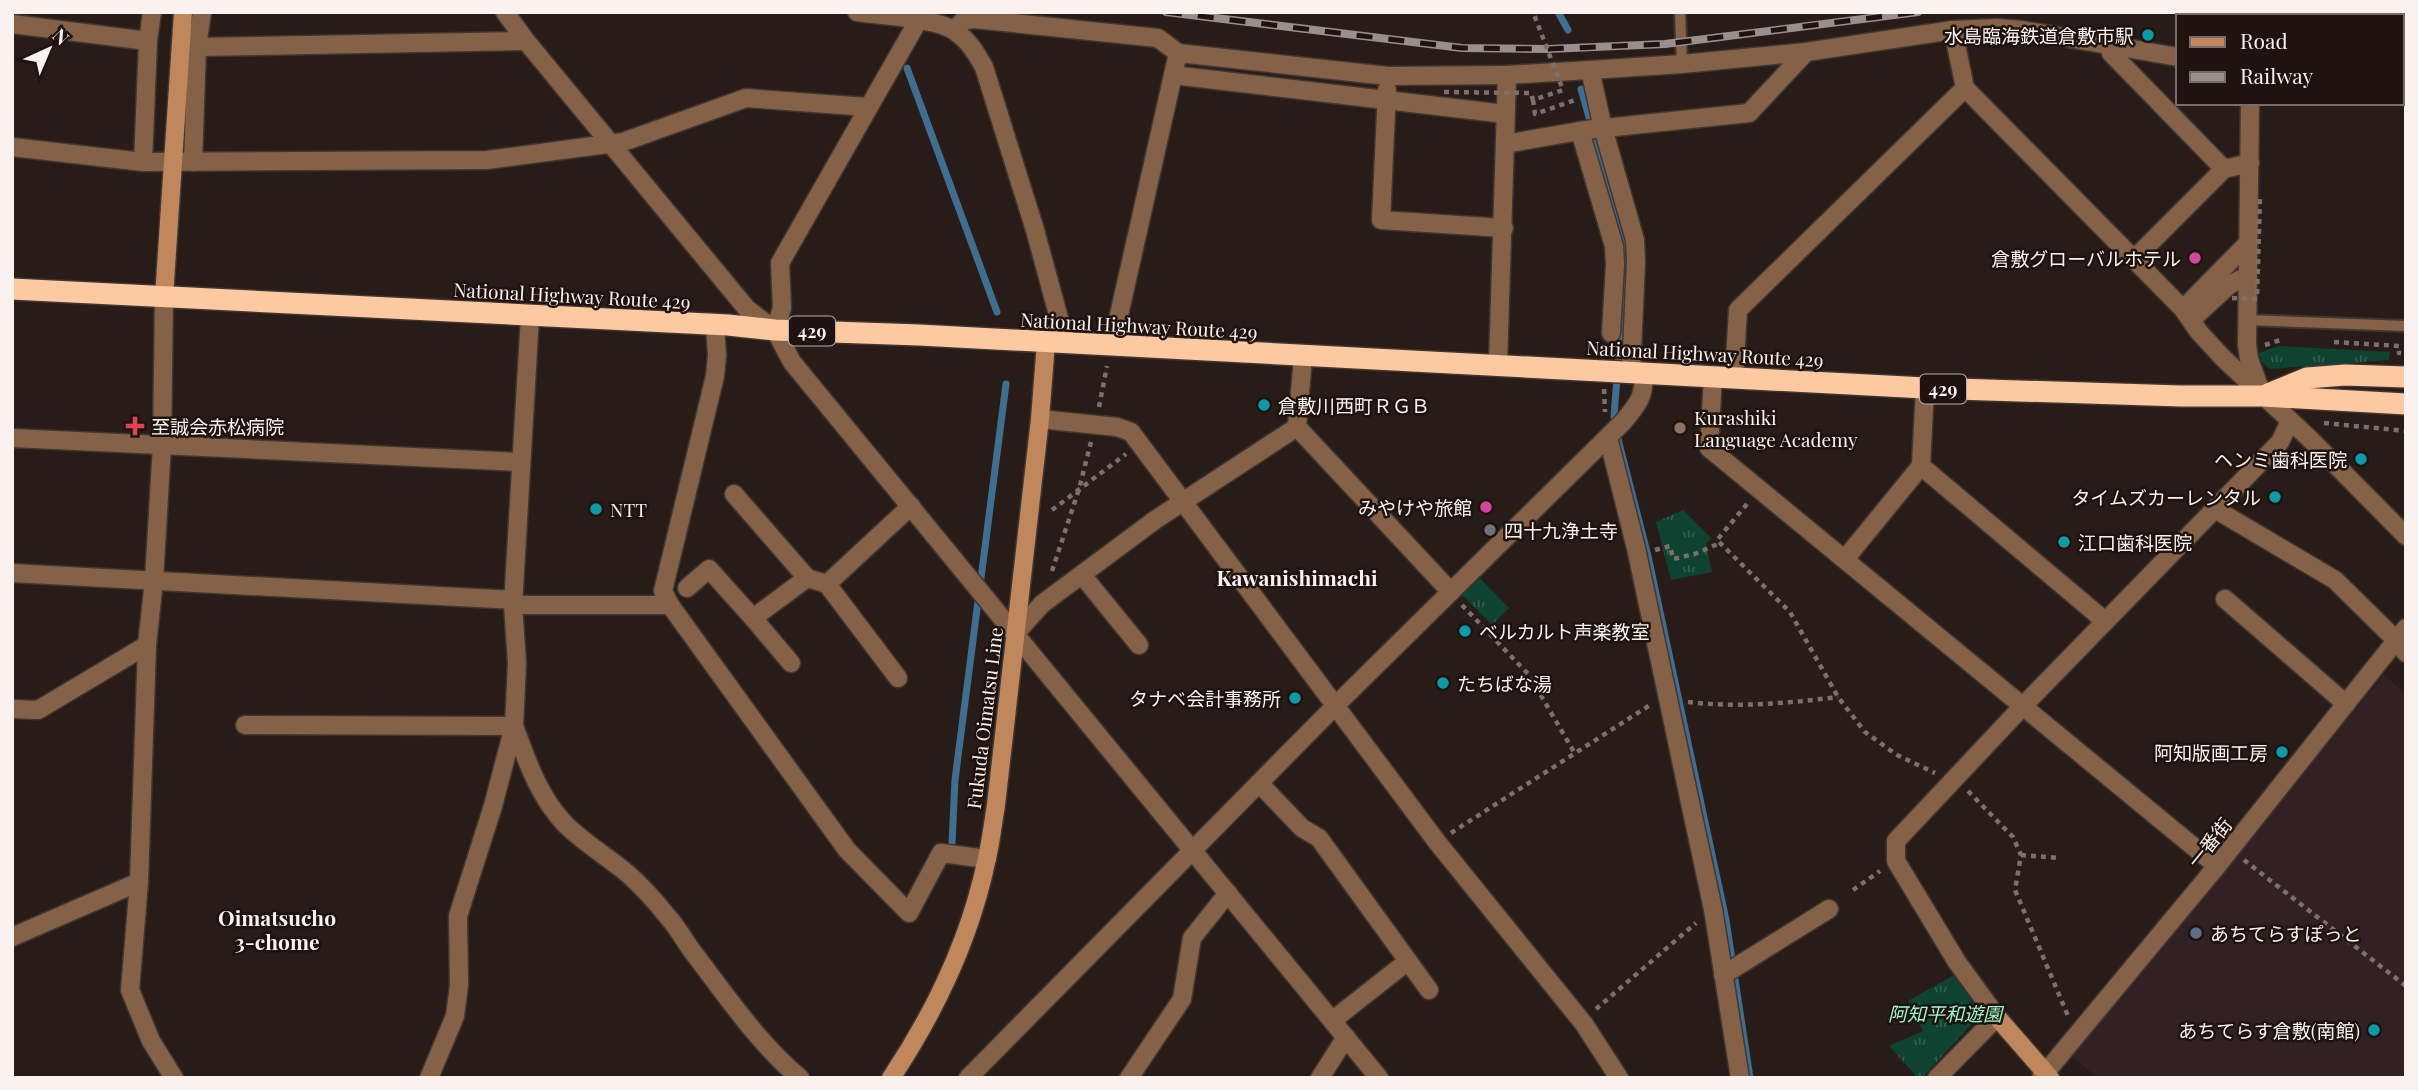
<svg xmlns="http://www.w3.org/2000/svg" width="2418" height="1090" viewBox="0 0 2418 1090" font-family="'Playfair Display','Noto Sans JP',serif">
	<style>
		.commercial { fill: #332025 }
		.grass { fill: url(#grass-tufts) }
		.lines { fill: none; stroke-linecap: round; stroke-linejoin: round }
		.stream { stroke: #3f6e90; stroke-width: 7 }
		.lane-casing { stroke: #413632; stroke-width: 14 }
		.street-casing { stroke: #413632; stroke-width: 21 }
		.secondary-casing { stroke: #413632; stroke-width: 21 }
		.highway-casing { stroke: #413632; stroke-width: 24 }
		.path { stroke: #7b706d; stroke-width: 4.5; stroke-dasharray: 5 5; stroke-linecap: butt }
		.lane { stroke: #856247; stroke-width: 10 }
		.street { stroke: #856247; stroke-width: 18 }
		.secondary { stroke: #c0875c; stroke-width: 18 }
		.highway { stroke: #fec8a1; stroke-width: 21 }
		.rail-casing { stroke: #998f8c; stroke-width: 8 }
		.rail { stroke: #1e130f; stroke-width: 5; stroke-dasharray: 16; stroke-linecap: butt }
		.path-bridge { stroke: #7b706d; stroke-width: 4.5; stroke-dasharray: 5 5; stroke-linecap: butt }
		.culture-dot { fill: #0f9aa8; stroke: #1e130f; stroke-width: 2.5 }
		.hotel-dot { fill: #d1479c; stroke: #1e130f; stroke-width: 2.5 }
		.health-dot { fill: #e0444e; stroke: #1e130f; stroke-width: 2.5 }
		.education-dot { fill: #8d6e63; stroke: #1e130f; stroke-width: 2.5 }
		.worship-dot { fill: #6b7280; stroke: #1e130f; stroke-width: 2.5 }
		.service-dot { fill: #5c6f8a; stroke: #1e130f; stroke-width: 2.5 }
		.labels { text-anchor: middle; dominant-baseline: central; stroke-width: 5; stroke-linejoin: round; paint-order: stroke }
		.shield { fill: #1e130f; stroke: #b9afac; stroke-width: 2 }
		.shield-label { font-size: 18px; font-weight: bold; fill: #fbf2ef }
		.poi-label { font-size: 19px; fill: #fbf2ef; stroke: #1e130f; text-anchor: start }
		.street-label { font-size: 19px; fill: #fbf2ef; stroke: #1e130f }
		.park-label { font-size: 19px; font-style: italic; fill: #9cf7cf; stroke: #1e130f }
		.neighbourhood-label { font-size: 21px; font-weight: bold; fill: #fbf2ef; stroke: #1e130f }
	</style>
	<defs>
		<pattern id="grass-tufts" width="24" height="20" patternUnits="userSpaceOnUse" patternTransform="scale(1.75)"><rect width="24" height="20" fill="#0d4330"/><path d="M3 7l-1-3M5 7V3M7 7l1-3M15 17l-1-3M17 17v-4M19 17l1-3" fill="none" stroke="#315f4e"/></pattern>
	</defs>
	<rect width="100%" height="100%" fill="#281c18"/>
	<path class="commercial" d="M2384,675L2406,694V1078H2098L2070,1055Z"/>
	<g class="grass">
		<path d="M2279,346L2390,352L2389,360L2270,369L2261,361L2259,353Z"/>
		<path d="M1683,510L1711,538L1706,543L1712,572L1671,580L1656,522Z"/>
		<path d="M1480,578L1509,608L1492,625L1462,595Z"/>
		<path d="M1954,975L1981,1014L1922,1078H1918L1889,1046L1923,1031L1908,1001Z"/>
	</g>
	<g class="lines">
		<g class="stream">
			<path d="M1558,12L1568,30"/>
			<path d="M907,68L997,312"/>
			<path d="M1581,89L1627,250L1614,416L1619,443L1648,556L1726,920L1750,1078"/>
			<path d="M952,843L955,780L1006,384"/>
		</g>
		<g class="lane-casing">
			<g id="lane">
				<path d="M1680,12L1682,64"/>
				<path d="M2402,56H2406"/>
				<path d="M2247,320L2406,326"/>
			</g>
		</g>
		<g class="street-casing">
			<g id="street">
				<path d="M152,12L148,41L143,162L487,160L623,142L746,98L868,107"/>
				<path d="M505,12L526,41L747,309L775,330L792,362L1379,1078"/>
				<path d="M857,12C881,16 939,18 956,32C969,41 976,53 984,67L1035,230L1066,344"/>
				<path d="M12,24L148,41"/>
				<path d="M954,30L963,21L974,19L1158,38L1178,53L1112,346"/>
				<path d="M1953,30L1997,28L2022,30L2178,57"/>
				<path d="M2109,45L2111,53L2224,169"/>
				<path d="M197,47L526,41"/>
				<path d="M1178,53L1388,76L1507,75"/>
				<path d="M1590,70L1682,64L1806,52L1953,30L1965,88"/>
				<path d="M1173,75L1505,114"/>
				<path d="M1387,90L1381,220L1504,228"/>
				<path d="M2402,91H2406"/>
				<path d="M2250,103L2247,345L2249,359L2260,389"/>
				<path d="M1580,131L1614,246L1615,265L1611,333"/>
				<path d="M1505,144L1585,130L1749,113L1806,52"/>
				<path d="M12,147L143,162"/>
				<path d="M193,162L197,47L202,12"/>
				<path d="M2134,259L2224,169L2250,163"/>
				<path d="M164,297L162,445L154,580L147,645L139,882L130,990L151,1041L174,1078"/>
				<path d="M2183,309L2247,244"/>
				<path d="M2192,319L2229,285L2247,276"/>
				<path d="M775,330L782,308L780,263L918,21"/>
				<path d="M1303,357L1297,427L1450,591"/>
				<path d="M1498,364L1507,75L1590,70L1603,128L1635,240L1636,262L1631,372"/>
				<path d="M1713,376L1709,448L2217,866"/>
				<path d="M1734,377L1738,310L1965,88L2183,309L2199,332L2223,358L2310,439L2406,536"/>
				<path d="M1925,388L1921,466L2105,621"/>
				<path d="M1040,419L1117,427L1131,432L1437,842L1584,1024L1619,1078"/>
				<path d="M1608,437L1636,548L1694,821L1713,909L1740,1078"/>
				<path d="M12,438L520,462"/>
				<path d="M734,494L807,578"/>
				<path d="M2215,509L2335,580L2396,640L2406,653"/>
				<path d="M1845,559L1921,466"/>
				<path d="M12,573L513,600"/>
				<path d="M1082,575L1139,645"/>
				<path d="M827,584L898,678"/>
				<path d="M687,588L709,569L753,618L807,578L827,584L911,506"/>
				<path d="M2225,599L2346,704"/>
				<path d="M513,605H670L663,591L715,376L717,355L715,326"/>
				<path d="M670,605L847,850L909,913L941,853L987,859"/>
				<path d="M753,618L791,663"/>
				<path d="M1015,634L1042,604L1155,520L1297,427"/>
				<path d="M12,709L38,710L147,645"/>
				<path d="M245,725L514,726"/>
				<path d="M514,726C527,761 539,797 565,824C584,843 608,857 628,874C643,887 656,902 668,917C679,929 686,944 696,956C727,997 761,1046 800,1078"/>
				<path d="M1259,783L1302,828L1319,838L1429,990"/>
				<path d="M12,937L139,882"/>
				<path d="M1723,975L1829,909"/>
				<path d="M1333,1020L1408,961"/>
				<path d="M429,1078L455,1016L459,985L458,916L493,806L514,726L517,663L513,605L530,316"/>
				<path d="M968,1078L1336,705L1623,422C1639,403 1644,397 1644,373"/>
				<path d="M1129,1078L1182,999L1192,938L1228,893"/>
				<path d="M1320,1078L1346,1037"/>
				<path d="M1937,1078L1997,1017L1957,962L1896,861V841L2023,706L2280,442L2290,421"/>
				<path d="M2041,1078L2217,866L2406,628"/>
			</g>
		</g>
		<g class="secondary-casing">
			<g id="secondary">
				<path d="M164,297L183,12"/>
				<path d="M1997,1017L2050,1078"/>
				<path d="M891,1078C935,1012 971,936 987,858C991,841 993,823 996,805L1040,419L1046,342"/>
			</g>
		</g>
		<g class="highway-casing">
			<g id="highway">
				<path d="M12,289L728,325L775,330L919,335L1925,388L2181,396H2263L2406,404"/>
				<path d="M2268,394L2307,378L2345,375L2406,377"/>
			</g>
		</g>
		<g class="path">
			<path d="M1533,100L1535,114L1578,99"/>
			<path d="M2334,342L2399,346V353H2401"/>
			<path d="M2265,345L2283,339"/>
			<path d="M1604,389L1605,412"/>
			<path d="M1099,407L1107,366"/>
			<path d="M2324,423L2406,431"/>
			<path d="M1747,504L1717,540L1790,612L1838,697L1865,732L1897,755L1935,773"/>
			<path d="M1052,510L1126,454"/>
			<path d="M1655,550L1670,546L1673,559L1695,554L1720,543"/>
			<path d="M1052,571L1079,489L1091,442"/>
			<path d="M1462,605L1529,675L1574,752"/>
			<path d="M1688,702C1738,708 1788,703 1838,697"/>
			<path d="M1968,791L2013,837L2021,855L2015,890L2068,1016"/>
			<path d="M1451,833L1650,705"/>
			<path d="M2021,855L2059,858"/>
			<path d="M2244,860L2406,986"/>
			<path d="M1853,890L1880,871"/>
			<path d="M1596,1009L1696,923"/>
		</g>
		<use href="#lane" class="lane"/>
		<use href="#street" class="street"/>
		<use href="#secondary" class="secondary"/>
		<use href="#highway" class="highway"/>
		<g class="rail-casing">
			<path id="rail" d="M1166,12L1462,48L1548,49L1665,44L1918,12"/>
		</g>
		<use href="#rail" class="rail"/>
		<g class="path-bridge">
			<path d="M1444,92L1531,93L1533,100L1563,90L1533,12"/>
			<path d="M2232,298L2257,299L2260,198H2264"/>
		</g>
	</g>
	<g class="culture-dot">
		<circle cx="2148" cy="35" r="7"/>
		<circle cx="1264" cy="405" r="7"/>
		<circle cx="2361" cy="459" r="7"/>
		<circle cx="2275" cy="497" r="7"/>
		<circle cx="596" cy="509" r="7"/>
		<circle cx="2064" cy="542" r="7"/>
		<circle cx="1465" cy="631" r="7"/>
		<circle cx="1443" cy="683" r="7"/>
		<circle cx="1295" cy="698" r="7"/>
		<circle cx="2282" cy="752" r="7"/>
		<circle cx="2374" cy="1030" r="7"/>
	</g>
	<g class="hotel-dot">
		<circle cx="2195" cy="258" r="7"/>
		<circle cx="1486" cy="507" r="7"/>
	</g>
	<path class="health-dot" d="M131.5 415.5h7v7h7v7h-7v7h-7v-7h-7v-7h7z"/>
	<circle class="education-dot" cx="1680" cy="428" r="7"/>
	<circle class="worship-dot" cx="1490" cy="530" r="7"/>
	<circle class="service-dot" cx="2196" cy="933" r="7"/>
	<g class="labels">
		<g class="shield">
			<rect x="789" y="316.5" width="46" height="29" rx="5"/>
			<rect x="1920" y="374.5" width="46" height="29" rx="5"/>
		</g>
		<g class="shield-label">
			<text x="812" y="331">429</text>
			<text x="1943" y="389">429</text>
		</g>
		<g class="poi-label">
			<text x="2134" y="35" text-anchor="end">水島臨海鉄道倉敷市駅</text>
			<text x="2181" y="258" text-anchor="end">倉敷グローバルホテル</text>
			<text x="1278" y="405">倉敷川西町ＲＧＢ</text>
			<text x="1694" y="417">Kurashiki<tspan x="1694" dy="22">Language Academy</tspan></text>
			<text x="151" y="426">至誠会赤松病院</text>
			<text x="2347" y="459" text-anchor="end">ヘンミ歯科医院</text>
			<text x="2261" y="497" text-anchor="end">タイムズカーレンタル</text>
			<text x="1472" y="507" text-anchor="end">みやけや旅館</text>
			<text x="610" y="509">NTT</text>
			<text x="1504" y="530">四十九浄土寺</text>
			<text x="2078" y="542">江口歯科医院</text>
			<text x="1479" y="631">ベルカルト声楽教室</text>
			<text x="1457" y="683">たちばな湯</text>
			<text x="1281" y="698" text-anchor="end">タナベ会計事務所</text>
			<text x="2268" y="752" text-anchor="end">阿知版画工房</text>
			<text x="2210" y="933">あちてらすぽっと</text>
			<text x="2360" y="1030" text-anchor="end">あちてらす倉敷(南館)</text>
		</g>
		<g class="street-label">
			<text transform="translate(572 295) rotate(3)">National Highway Route 429</text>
			<text transform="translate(1139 325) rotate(3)">National Highway Route 429</text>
			<text transform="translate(1705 353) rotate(3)">National Highway Route 429</text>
			<text transform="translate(984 718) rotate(-83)">Fukuda Oimatsu Line</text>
			<text transform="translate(2209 842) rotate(-51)">一番街</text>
		</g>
		<g class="park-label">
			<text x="1945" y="1013">阿知平和遊園</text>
		</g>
		<g class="neighbourhood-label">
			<text x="1297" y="577">Kawanishimachi</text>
			<text x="277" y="917">Oimatsucho<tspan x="277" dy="24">3-chome</tspan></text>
		</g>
	</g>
	<rect width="2418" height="1090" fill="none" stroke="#fbf2ef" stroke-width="28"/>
	<rect x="2176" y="14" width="228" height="91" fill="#1e130f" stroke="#766c69" stroke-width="2"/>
	<rect x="2190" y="37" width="35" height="10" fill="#c0875c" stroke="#766c69" stroke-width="2"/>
	<text x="2240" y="49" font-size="21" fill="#fbf2ef">Road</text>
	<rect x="2190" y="72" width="35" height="10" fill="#998f8c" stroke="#766c69" stroke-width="2"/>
	<text x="2240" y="84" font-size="21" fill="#fbf2ef">Railway</text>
	<g transform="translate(49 49) rotate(44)" stroke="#1e130f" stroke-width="5" paint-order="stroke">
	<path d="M0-5L12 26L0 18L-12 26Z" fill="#fbf2ef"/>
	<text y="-10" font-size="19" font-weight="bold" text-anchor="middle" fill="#fbf2ef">N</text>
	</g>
</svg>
